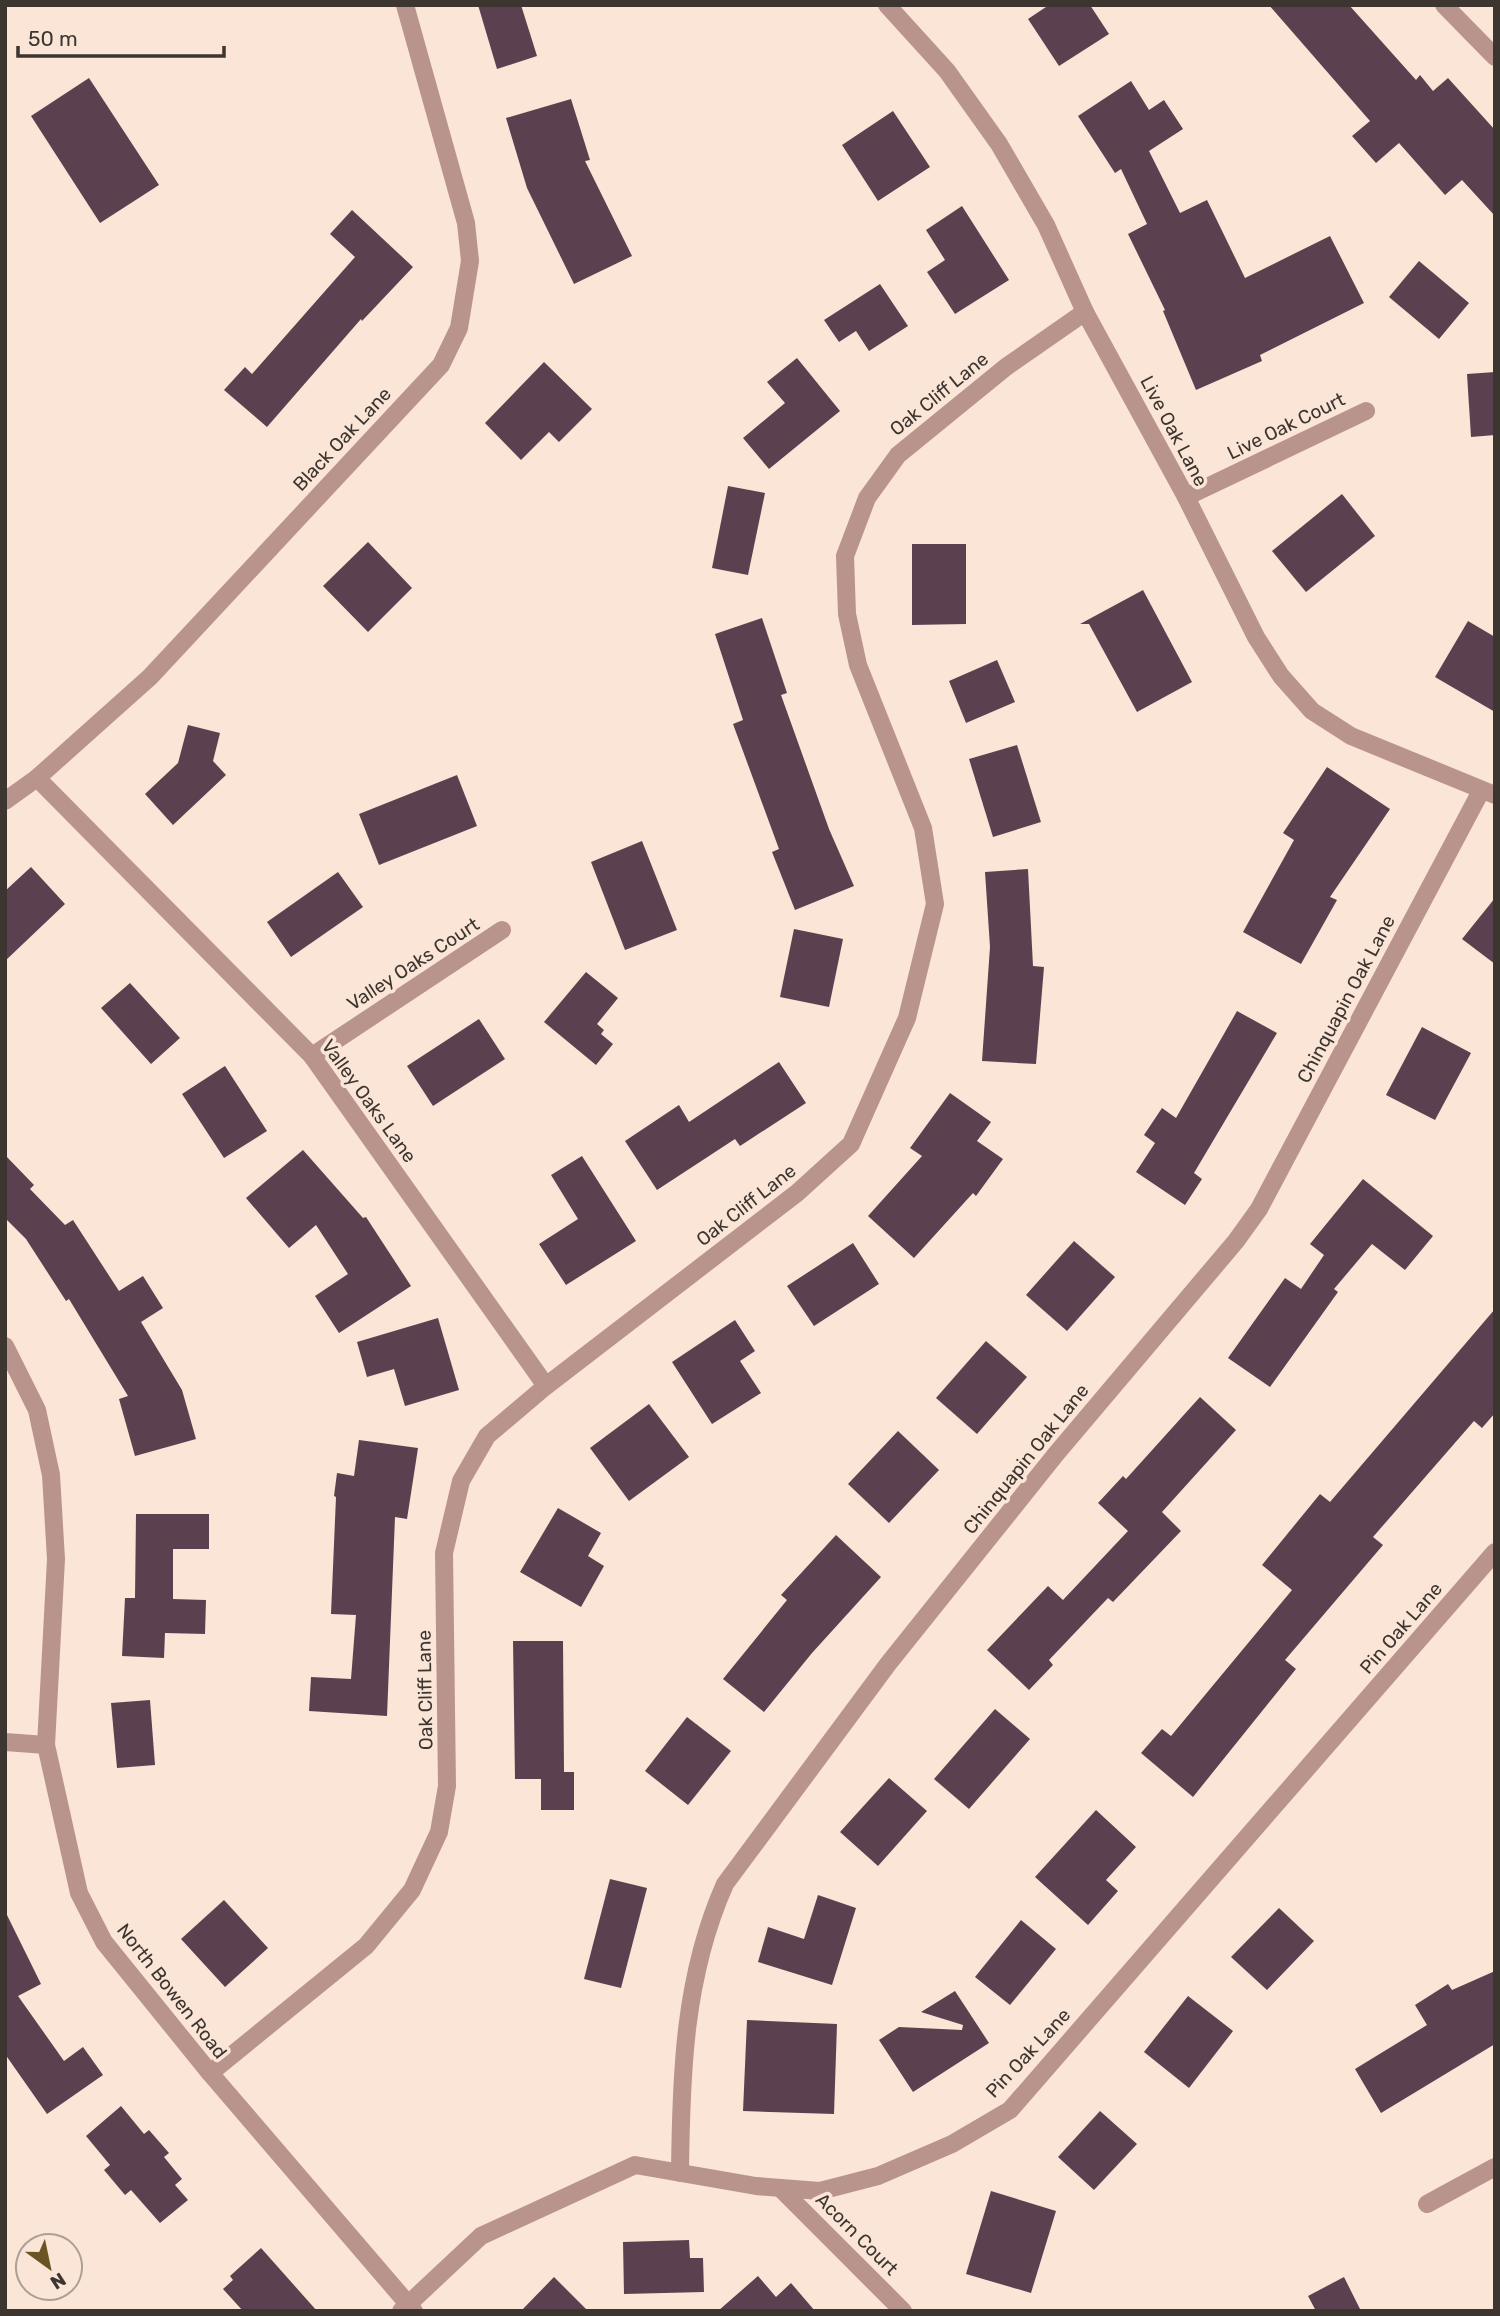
<svg xmlns="http://www.w3.org/2000/svg" width="1500" height="2316" viewBox="0 0 1500 2316" font-family="Rubik,sans-serif">
	<style>
		.building { fill: #5b4150 }
		.lines { fill: none; stroke-linecap: round; stroke-linejoin: round }
		.minor { stroke: #b9948c; stroke-width: 18 }
		.labels { text-anchor: middle; dominant-baseline: central; stroke-width: 7; stroke-linejoin: round; paint-order: stroke }
		.street-label { font-size: 19px; fill: #3d3530; stroke: #fae5d7 }
	</style>
	<rect width="100%" height="100%" fill="#fae5d7"/>
	<g class="building">
		<path d="M478,5H521L537,56L497,69Z"/>
		<path d="M1049,5H1090L1109,34L1059,66L1028,19Z"/>
		<path d="M1269,5H1349L1416,80L1420,75L1433,91L1448,78L1495,130V216L1462,180L1445,195L1399,143L1376,163L1352,136L1370,121Z"/>
		<path d="M89,78L159,185L100,223L31,116Z"/>
		<path d="M1131,81L1149,110L1164,100L1183,129L1149,151L1180,213L1207,200L1245,278L1330,236L1364,303L1260,355L1262,361L1196,390L1163,311L1165,310L1128,234L1147,224L1121,169L1115,173L1078,116Z"/>
		<path d="M571,99L590,160L585,161L632,256L574,284L527,188L506,118Z"/>
		<path d="M893,111L930,167L878,201L842,145Z"/>
		<path d="M962,206L1009,280L955,314L927,272L945,260L926,230Z"/>
		<path d="M352,210L413,267L362,321L361,319L267,427L224,390L245,367L252,374L355,257L330,234Z"/>
		<path d="M1419,261L1469,303L1439,339L1389,297Z"/>
		<path d="M880,284L908,326L869,351L856,331L839,342L824,320Z"/>
		<path d="M797,358L840,411L769,469L743,438L785,403L767,382Z"/>
		<path d="M544,362L592,409L559,442L549,432L521,460L485,423Z"/>
		<path d="M1495,372V435L1471,437L1467,374Z"/>
		<path d="M728,486L765,493L748,575L712,568Z"/>
		<path d="M1342,494L1375,536L1306,592L1272,551Z"/>
		<path d="M368,542L412,588L368,632L323,586Z"/>
		<path d="M912,544H966V624L912,625Z"/>
		<path d="M1143,590L1192,682L1137,712L1089,624H1080Z"/>
		<path d="M762,618L787,693L781,695L829,829L854,886L795,910L772,852L779,849L733,724L743,720L715,634Z"/>
		<path d="M1468,621L1495,637V712L1435,677Z"/>
		<path d="M997,660L1015,702L966,723L949,681Z"/>
		<path d="M188,725L220,733L213,761L226,775L173,825L145,794L178,763Z"/>
		<path d="M1017,745L1041,822L993,837L969,759Z"/>
		<path d="M1327,767L1390,809L1330,897L1337,900L1301,964L1243,932L1294,840L1283,833Z"/>
		<path d="M457,775L477,826L379,865L359,814Z"/>
		<path d="M642,841L677,930L625,950L591,862Z"/>
		<path d="M31,867L65,904L5,961V891Z"/>
		<path d="M1028,869L1033,966L1044,967L1036,1064L982,1061L990,947L985,872Z"/>
		<path d="M338,872L363,907L291,957L267,922Z"/>
		<path d="M1495,898V964L1462,939Z"/>
		<path d="M794,929L843,939L829,1007L780,997Z"/>
		<path d="M586,972L618,998L597,1024L604,1030L601,1034L613,1044L596,1065L544,1022Z"/>
		<path d="M130,983L180,1038L151,1064L101,1008Z"/>
		<path d="M1237,1011L1277,1033L1194,1173L1202,1179L1185,1205L1136,1172L1155,1143L1144,1135L1162,1108L1176,1118Z"/>
		<path d="M479,1019L505,1059L433,1106L407,1066Z"/>
		<path d="M1422,1027L1471,1053L1435,1120L1386,1095Z"/>
		<path d="M779,1062L806,1103L740,1146L735,1139L657,1190L625,1141L679,1105L689,1122Z"/>
		<path d="M225,1066L267,1131L224,1158L182,1094Z"/>
		<path d="M950,1093L991,1122L977,1141L1003,1159L976,1196L973,1193L914,1258L868,1216L922,1156L910,1148Z"/>
		<path d="M303,1150L363,1218L366,1217L411,1286L339,1333L315,1296L348,1274L316,1225L289,1248L246,1198Z"/>
		<path d="M5,1155L34,1185L30,1189L65,1225L73,1220L119,1291L143,1276L163,1308L141,1322L182,1390L196,1439L135,1456L119,1399L128,1396L69,1299L66,1301L26,1239L5,1218Z"/>
		<path d="M582,1156L636,1241L566,1285L539,1244L578,1219L551,1175Z"/>
		<path d="M1363,1179L1433,1236L1405,1270L1372,1244L1334,1289L1338,1292L1270,1387L1228,1358L1285,1278L1301,1289L1324,1255L1310,1244Z"/>
		<path d="M1074,1241L1115,1277L1067,1331L1026,1295Z"/>
		<path d="M853,1243L879,1284L814,1326L787,1286Z"/>
		<path d="M1495,1309V1413L1482,1428L1474,1421L1373,1537L1383,1545L1285,1660L1296,1669L1193,1797L1141,1753L1162,1729L1171,1736L1292,1590L1262,1565L1320,1494L1330,1502Z"/>
		<path d="M438,1318L459,1390L405,1406L394,1369L367,1377L357,1342Z"/>
		<path d="M735,1320L755,1351L740,1361L761,1393L712,1424L672,1362Z"/>
		<path d="M986,1341L1027,1377L977,1434L936,1398Z"/>
		<path d="M1200,1397L1236,1430L1162,1512L1181,1531L1113,1602L1108,1598L1049,1660L1053,1665L1029,1690L987,1650L1048,1586L1063,1600L1128,1531L1098,1503L1123,1476L1126,1479Z"/>
		<path d="M649,1404L689,1457L629,1501L590,1448Z"/>
		<path d="M898,1431L939,1470L889,1523L848,1484Z"/>
		<path d="M359,1440L418,1448L407,1519L395,1517L387,1716L309,1711L311,1677L351,1679L356,1615L331,1614L336,1497L334,1496L337,1473L354,1476Z"/>
		<path d="M558,1508L601,1533L588,1556L604,1566L581,1607L520,1572Z"/>
		<path d="M136,1514H209V1549H173V1599L206,1600L205,1634L165,1633L164,1658L122,1656L125,1598H135Z"/>
		<path d="M836,1535L881,1577L812,1653L764,1712L723,1679L787,1600L781,1595Z"/>
		<path d="M513,1641H563L564,1772H574V1810H541V1779H515Z"/>
		<path d="M150,1700L155,1765L117,1768L111,1703Z"/>
		<path d="M995,1709L1030,1739L969,1809L934,1779Z"/>
		<path d="M687,1717L731,1751L688,1805L645,1771Z"/>
		<path d="M889,1778L927,1811L878,1866L840,1832Z"/>
		<path d="M1096,1810L1136,1847L1106,1880L1118,1891L1088,1925L1035,1877Z"/>
		<path d="M610,1879L647,1888L621,1988L584,1979Z"/>
		<path d="M818,1895L856,1908L832,1985L758,1962L768,1927L804,1939Z"/>
		<path d="M224,1900L268,1948L225,1987L181,1939Z"/>
		<path d="M1279,1908L1314,1941L1267,1990L1231,1957Z"/>
		<path d="M5,1911L41,1984L18,1996L64,2061L83,2047L103,2075L47,2114L5,2054Z"/>
		<path d="M1021,1920L1056,1949L1010,2005L975,1977Z"/>
		<path d="M1495,1971V2044L1381,2113L1355,2069L1427,2025L1415,2005L1448,1984L1452,1990Z"/>
		<path d="M955,1991L989,2043L913,2092L879,2040L899,2027L962,2030L963,2025L921,2012Z"/>
		<path d="M1188,1996L1233,2031L1189,2088L1144,2052Z"/>
		<path d="M747,2020L837,2024L834,2114L743,2111Z"/>
		<path d="M121,2106L144,2134L149,2130L169,2153L164,2157L182,2179L175,2185L188,2200L160,2223L131,2190L125,2195L104,2170L110,2165L86,2136Z"/>
		<path d="M1100,2111L1137,2144L1094,2190L1058,2157Z"/>
		<path d="M991,2191L1056,2211L1031,2293L966,2274Z"/>
		<path d="M689,2240L690,2258H703L704,2292L624,2294L623,2242Z"/>
		<path d="M261,2248L317,2311H243L223,2289L233,2280L230,2276Z"/>
		<path d="M758,2276L776,2297L791,2283L815,2311H718Z"/>
		<path d="M554,2277L588,2311H521Z"/>
		<path d="M1344,2277L1361,2311H1316L1308,2296Z"/>
	</g>
	<g class="lines">
		<g class="minor">
			<path d="M887,5L947,71L999,144L1046,225L1085,312L1186,497L1256,637L1281,676L1312,711L1351,736L1495,795"/>
			<path d="M1444,5L1495,57"/>
			<path d="M1186,497L1366,411"/>
			<path d="M37,778L312,1056L546,1386"/>
			<path d="M5,801L37,778L150,677L441,365L459,328L470,261L466,223L405,5"/>
			<path d="M312,1056L502,930"/>
			<path d="M5,1346L37,1410L51,1475L56,1559L46,1745L79,1893L104,1942L210,2073L414,2311"/>
			<path d="M5,1742L46,1745"/>
			<path d="M210,2073L366,1946L412,1890L439,1832L447,1786L444,1553L461,1481L487,1436L546,1386L797,1193L851,1144L907,1018L935,904L923,828L858,665L847,614L845,556L867,498L898,455L1006,367L1085,312"/>
			<path d="M680,2173C681,2073 684,1976 725,1884L888,1664L1056,1454L1236,1241L1259,1209L1481,791"/>
			<path d="M780,2188L903,2311"/>
			<path d="M1427,2204L1495,2167"/>
			<path d="M401,2311L481,2236L635,2165L756,2186L820,2191L878,2176L952,2144L1010,2110L1495,1552"/>
		</g>
	</g>
	<g class="labels">
		<g class="street-label">
			<text transform="translate(939 394) rotate(-39)">Oak Cliff Lane</text>
			<text transform="translate(1286 426) rotate(-26)">Live Oak Court</text>
			<text transform="translate(1174 431) rotate(62)">Live Oak Lane</text>
			<text transform="translate(342 439) rotate(-47)">Black Oak Lane</text>
			<text transform="translate(413 964) rotate(-33)">Valley Oaks Court</text>
			<text transform="translate(1346 999) rotate(-62)">Chinquapin Oak Lane</text>
			<text transform="translate(369 1101) rotate(54)">Valley Oaks Lane</text>
			<text transform="translate(746 1205) rotate(-38)">Oak Cliff Lane</text>
			<text transform="translate(1026 1459) rotate(-51)">Chinquapin Oak Lane</text>
			<text transform="translate(1401 1628) rotate(-49)">Pin Oak Lane</text>
			<text transform="translate(425 1690) rotate(-91)">Oak Cliff Lane</text>
			<text transform="translate(172 1991) rotate(52)">North Bowen Road</text>
			<text transform="translate(1028 2053) rotate(-47)">Pin Oak Lane</text>
			<text transform="translate(857 2234) rotate(45)">Acorn Court</text>
		</g>
	</g>
	<rect width="1500" height="2316" fill="none" stroke="#3d3530" stroke-width="14"/>
	<g transform="translate(49 2267) rotate(147)"><circle r="33" fill="#fae5d7" stroke="#ae9f94" stroke-width="2"/>
	<path d="M0-5L12 26L0 18L-12 26Z" fill="#6a5423"/>
	<text y="-10" font-size="19" font-weight="bold" text-anchor="middle" fill="#3d3530">N</text>
	</g>
	<path d="M18 46v10h206v-10" fill="none" stroke="#3d3530" stroke-width="3.5"/>
	<text x="28" y="46" font-size="21" fill="#3d3530" stroke="#fae5d7" stroke-width="5" paint-order="stroke">50 m</text>
</svg>
